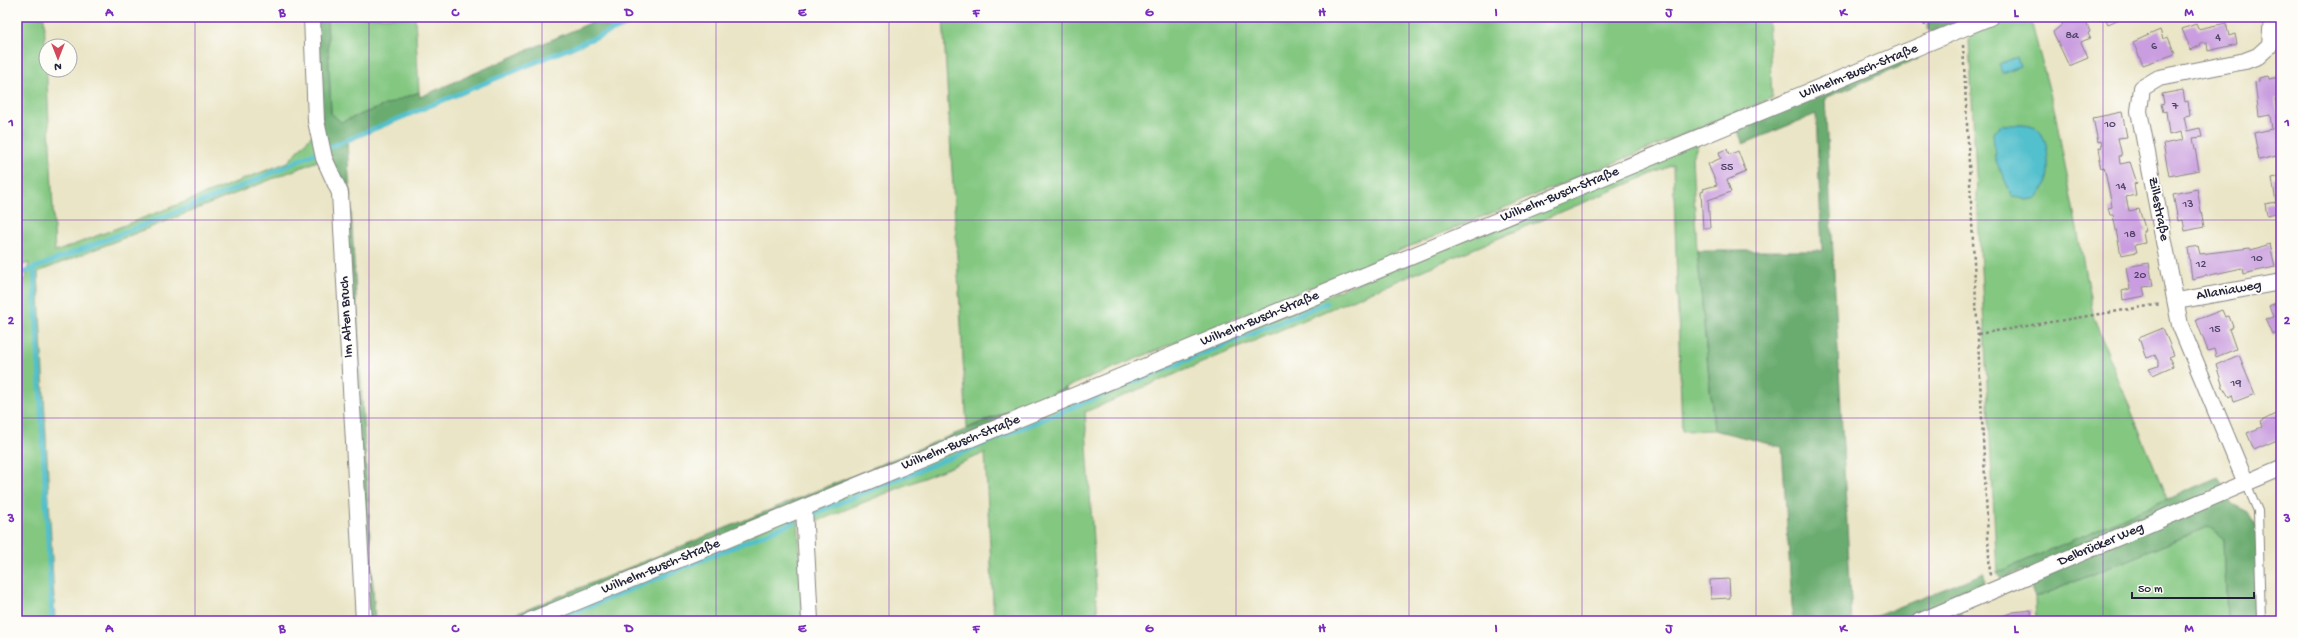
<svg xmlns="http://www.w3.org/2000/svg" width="2298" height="638" viewBox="0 0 2298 638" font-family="'Gochi Hand',sans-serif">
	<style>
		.green { fill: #83c781; stroke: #52745e }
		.forest { fill: #6aac6f; stroke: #466755 }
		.water { fill: #53c0cd; stroke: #3a7184 }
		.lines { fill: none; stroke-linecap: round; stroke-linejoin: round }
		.stream { stroke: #53c0cd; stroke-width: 5 }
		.building { fill: #c99ddf }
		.lane-casing { stroke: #868480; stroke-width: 10 }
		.street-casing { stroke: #868480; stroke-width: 18 }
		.path { stroke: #868480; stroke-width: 2.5; stroke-dasharray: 3 3; stroke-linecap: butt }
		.lane { stroke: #fff; stroke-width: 8 }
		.street { stroke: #fff; stroke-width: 16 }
		.grid { fill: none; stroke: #7b2cbf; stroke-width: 1; stroke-opacity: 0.55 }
		.labels { text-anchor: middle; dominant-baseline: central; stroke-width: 4; stroke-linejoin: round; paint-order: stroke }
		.number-label { font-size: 12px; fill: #4c4164 }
		.street-label { font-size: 14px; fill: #22223b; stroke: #fdfcf7 }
		.neatline { fill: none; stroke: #7b2cbf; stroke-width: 1.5 }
		.grid-label { font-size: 13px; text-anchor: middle; font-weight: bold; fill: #7b2cbf }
	</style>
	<rect width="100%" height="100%" fill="#fdfcf7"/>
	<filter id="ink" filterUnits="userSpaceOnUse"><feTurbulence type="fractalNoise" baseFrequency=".025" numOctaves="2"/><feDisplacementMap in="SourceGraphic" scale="8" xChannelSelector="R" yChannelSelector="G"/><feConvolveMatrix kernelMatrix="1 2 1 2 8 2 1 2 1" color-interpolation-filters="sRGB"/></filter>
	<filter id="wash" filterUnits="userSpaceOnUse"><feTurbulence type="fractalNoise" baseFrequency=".012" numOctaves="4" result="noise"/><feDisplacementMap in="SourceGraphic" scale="16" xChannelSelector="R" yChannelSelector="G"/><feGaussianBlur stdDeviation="0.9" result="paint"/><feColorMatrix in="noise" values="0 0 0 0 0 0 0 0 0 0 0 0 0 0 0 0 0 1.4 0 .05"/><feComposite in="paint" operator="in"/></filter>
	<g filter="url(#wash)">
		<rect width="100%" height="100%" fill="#eae5c6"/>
		<g class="green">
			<path d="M17,17H44L55,252L288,162L313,134L320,160L38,272L55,621H17V282L26,278L29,263L17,267Z"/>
			<path d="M327,17H415L419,92L341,123L331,114Z"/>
			<path d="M943,17H1768L1772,98L967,428Z"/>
			<path d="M2002,17H2030L2055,112L2094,319L2167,499L1997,573L1969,41L1974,29Z"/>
			<path d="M1700,141L1692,157L1697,251L1714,430L1682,431L1673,165L1085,412L1098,621H994L985,453L813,523V508Z"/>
			<path d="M798,514L803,621H539Z"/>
			<path d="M2208,527L2224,540L2227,621H2036L2035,598Z"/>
		</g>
		<g class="forest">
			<path d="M316,17H327L331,113L341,122L419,92L420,97L597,20L605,26L625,17H645L347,142L375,621H368L343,192L323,140Z"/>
			<path d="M1928,17H1944L1945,20L1953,17H1974L1934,33L1928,30Z"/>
			<path d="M1917,51L1918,59L1825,98L1852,621H1793L1782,447L1714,430L1697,251H1822L1816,114L1743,144L1736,126Z"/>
			<path d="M1067,388L1069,395L520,621H499Z"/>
			<path d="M2218,477L2232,504L2248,512L2257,528L2258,621H2227L2224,540L2208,527L2035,598L2024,570L2001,579L1997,573Z"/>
			<path d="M1984,573L1985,586L1956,597L1963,621H1864Z"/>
		</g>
		<g class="water">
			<path d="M2017,57L2020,66L2002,73L1999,64Z"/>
			<path d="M2001,125C2013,125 2028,123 2038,130C2049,138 2050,172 2046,184C2044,189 2040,193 2038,198L2026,200L2012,196L1995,159L1993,133Z"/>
		</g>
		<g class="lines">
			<g class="stream">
				<path d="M34,268L52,621"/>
				<path d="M17,275L250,183L308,156L645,17"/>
				<path d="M813,514L1326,303"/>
				<path d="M554,621L794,522"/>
			</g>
		</g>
		<g id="blocks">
			<g class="building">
				<path d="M2071,17L2077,19L2084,17L2090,32L2088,33L2090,38L2081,42L2088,58L2069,66L2053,32L2063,24L2062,21Z"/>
				<path d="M2105,17H2124L2108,24Z"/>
				<path d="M2226,23L2229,36L2235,34L2237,44L2208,51L2207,42L2200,43L2201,45L2191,50L2182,29L2196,24L2198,29Z"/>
				<path d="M2160,30L2163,39L2168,37L2175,54L2143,65L2133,42Z"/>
				<path d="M2268,76L2269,79L2281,77V98L2275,99L2278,114L2281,113V155L2259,160L2254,133L2272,129L2270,115L2259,117L2255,82L2259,81V78Z"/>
				<path d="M2183,90L2185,102L2188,101L2190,116L2184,117L2187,131L2200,128L2202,137L2193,138L2199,170L2169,176L2163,144L2183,140L2181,132L2169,135L2166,111L2163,112L2161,104L2164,103L2162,94Z"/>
				<path d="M2122,112L2127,137L2118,138L2122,156H2119L2120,164L2130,162L2137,183L2134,184L2136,195L2126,197L2129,211L2139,209L2146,231H2143L2145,243L2135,245L2137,252L2121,255L2113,215H2110L2108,208L2112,207L2111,200L2104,167L2101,168L2099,160H2101L2099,148L2102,147L2101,141L2098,142L2093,118Z"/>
				<path d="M1727,149L1729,155L1738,151L1746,172L1727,180L1731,192L1708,200L1710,228H1703L1701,192L1704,191L1703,189L1717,185L1708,164L1721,158L1719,152Z"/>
				<path d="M2281,176V212L2267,215L2265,204L2276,202L2272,178Z"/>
				<path d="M2197,189L2204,227L2185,231L2183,220L2178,221L2173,194Z"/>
				<path d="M2270,244L2275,267L2243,274L2242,268L2192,279L2188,248L2198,246L2200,254L2250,248L2251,250Z"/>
				<path d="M2149,263L2153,286L2143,287L2145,296L2123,300L2122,291L2130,289L2126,267Z"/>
				<path d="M2281,301V328L2278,329L2279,332L2273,335L2266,319L2273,317L2269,306Z"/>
				<path d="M2222,310L2225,317L2229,316L2233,327L2229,329L2236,349L2216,357L2214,349L2208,351L2196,320Z"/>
				<path d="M2163,328L2174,355L2169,357L2173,366L2153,375L2149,369L2158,366V361L2155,355L2147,358L2145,356L2139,338Z"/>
				<path d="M2239,355L2255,394L2234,402L2232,395L2229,397L2223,387L2216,365Z"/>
				<path d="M2281,411V443L2278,444L2277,440L2254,450L2247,433L2262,427L2260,422Z"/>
				<path d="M1729,579L1730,598L1711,599L1710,580Z"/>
				<path d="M2031,610L2032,621H1991L2013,612Z"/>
			</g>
		</g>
	</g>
	<g filter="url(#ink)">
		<use href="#blocks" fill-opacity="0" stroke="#868480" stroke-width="1"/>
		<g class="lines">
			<g class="lane-casing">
				<path id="lane" d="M2246,483L2258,511L2261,621"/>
			</g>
			<g class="street-casing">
				<g id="street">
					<path d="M312,17L316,121L324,158L340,193L364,621"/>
					<path d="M2177,301L2281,282"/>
					<path d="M2246,483L2180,325L2139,111L2142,88L2159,78L2245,61L2258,56L2270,45L2272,17"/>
					<path d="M804,508L810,621"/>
					<path d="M530,621L1990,17"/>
					<path d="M1921,621L2281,468"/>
				</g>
			</g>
			<g class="path">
				<path d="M1924,17L1925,28"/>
				<path d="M1963,45L1990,576"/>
				<path d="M1978,334L2161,304"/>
			</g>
			<use href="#lane" class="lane"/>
			<use href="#street" class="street"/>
		</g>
	</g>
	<path class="grid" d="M195,17V621M369,17V621M542,17V621M716,17V621M889,17V621M1062,17V621M1236,17V621M1409,17V621M1582,17V621M1756,17V621M1929,17V621M2103,17V621M17,220H2281M17,418H2281"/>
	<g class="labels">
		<g class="number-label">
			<text x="2072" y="36">8a</text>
			<text x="2218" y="38">4</text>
			<text x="2154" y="47">6</text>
			<text x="2175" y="107">7</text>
			<text x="2110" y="125">10</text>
			<text x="1727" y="168">55</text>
			<text x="2121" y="187">14</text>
			<text x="2188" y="205">13</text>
			<text x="2130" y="235">18</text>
			<text x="2257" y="259">10</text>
			<text x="2201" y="265">12</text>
			<text x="2140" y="276">20</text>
			<text x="2215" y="330">15</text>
			<text x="2236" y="384">19</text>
		</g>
		<g class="street-label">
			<text transform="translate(1859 72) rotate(-22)">Wilhelm-Busch-Straße</text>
			<text transform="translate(1560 195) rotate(-22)">Wilhelm-Busch-Straße</text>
			<text transform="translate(2158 209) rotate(79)">Zillestraße</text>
			<text transform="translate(2229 291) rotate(-10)">Allaniaweg</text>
			<text transform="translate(347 317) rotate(-93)">Im Alten Bruch</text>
			<text transform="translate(1260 319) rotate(-22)">Wilhelm-Busch-Straße</text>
			<text transform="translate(961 443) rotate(-22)">Wilhelm-Busch-Straße</text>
			<text transform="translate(2101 545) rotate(-23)">Delbrücker Weg</text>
			<text transform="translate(661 567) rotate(-22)">Wilhelm-Busch-Straße</text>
		</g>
	</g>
	<rect width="2298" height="638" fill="none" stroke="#fdfcf7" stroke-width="44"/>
	<g transform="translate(58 58) rotate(180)"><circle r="19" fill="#fdfcf7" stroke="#a5a5ac"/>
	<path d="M0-3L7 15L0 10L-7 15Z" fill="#d1495b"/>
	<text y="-6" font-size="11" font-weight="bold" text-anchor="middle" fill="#22223b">N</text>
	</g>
	<path d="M2132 592v6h122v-6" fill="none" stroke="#22223b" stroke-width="2"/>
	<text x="2138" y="592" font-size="12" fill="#22223b" stroke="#fdfcf7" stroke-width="3" paint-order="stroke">50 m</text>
	<rect x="22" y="22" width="2254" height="594" class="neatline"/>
	<g class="grid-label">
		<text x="109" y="16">A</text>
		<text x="282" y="16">B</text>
		<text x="455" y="16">C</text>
		<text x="629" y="16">D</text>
		<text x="802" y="16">E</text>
		<text x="976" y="16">F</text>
		<text x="1149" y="16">G</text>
		<text x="1322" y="16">H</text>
		<text x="1496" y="16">I</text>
		<text x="1669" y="16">J</text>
		<text x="1843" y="16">K</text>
		<text x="2016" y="16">L</text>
		<text x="2189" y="16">M</text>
		<text x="11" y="126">1</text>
		<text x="2287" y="126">1</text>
		<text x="11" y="324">2</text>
		<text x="2287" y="324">2</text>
		<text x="11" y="522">3</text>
		<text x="2287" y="522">3</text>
		<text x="109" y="632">A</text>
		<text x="282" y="632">B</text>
		<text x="455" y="632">C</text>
		<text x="629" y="632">D</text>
		<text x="802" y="632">E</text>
		<text x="976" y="632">F</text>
		<text x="1149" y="632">G</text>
		<text x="1322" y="632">H</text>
		<text x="1496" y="632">I</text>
		<text x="1669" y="632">J</text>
		<text x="1843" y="632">K</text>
		<text x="2016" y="632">L</text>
		<text x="2189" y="632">M</text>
	</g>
</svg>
